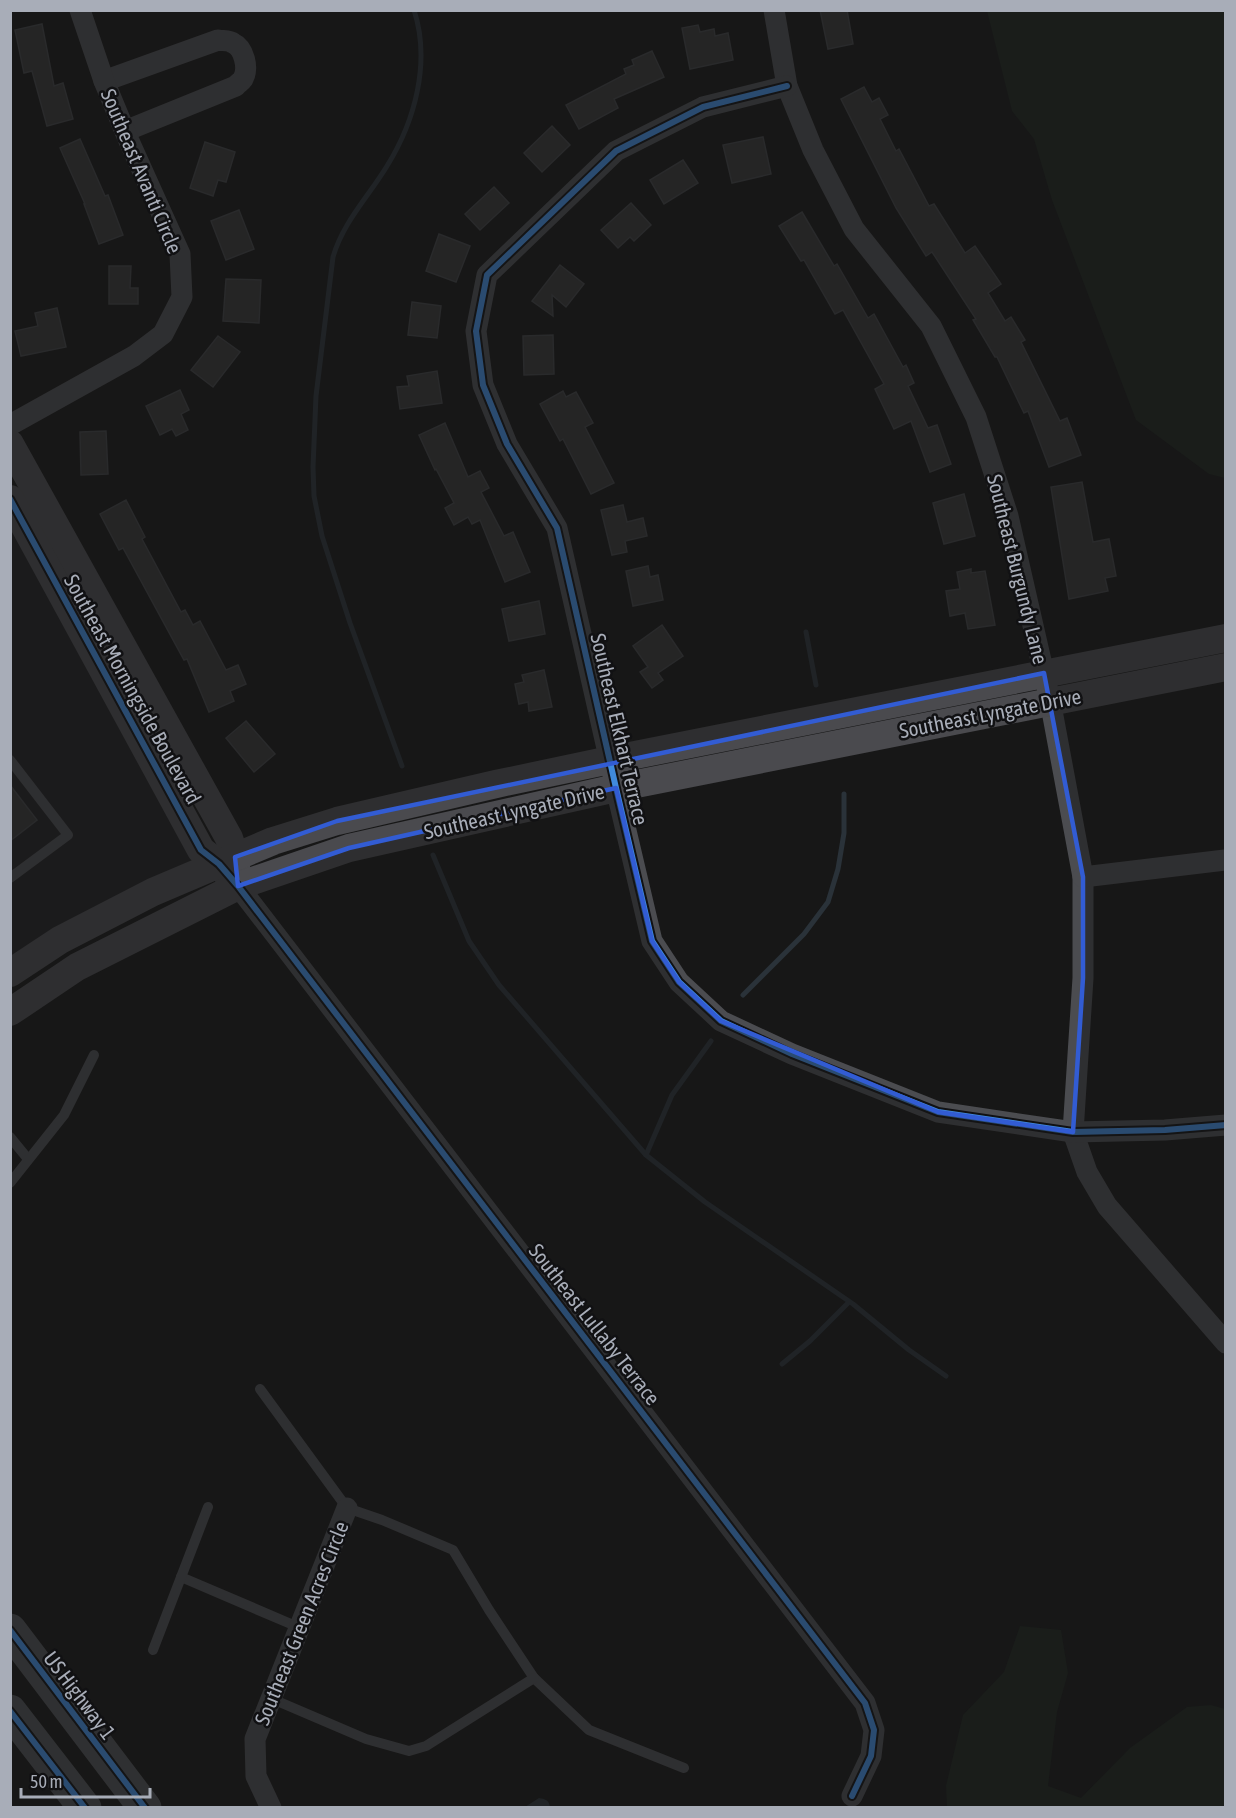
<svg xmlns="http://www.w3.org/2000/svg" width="1236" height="1818" viewBox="0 0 1236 1818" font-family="'Asap Condensed',sans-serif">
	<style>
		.built { fill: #212123 }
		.green { fill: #1d241e }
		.water { fill: #2a3239 }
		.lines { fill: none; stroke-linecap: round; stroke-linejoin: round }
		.stream { stroke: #2a3239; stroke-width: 5 }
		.building { fill: #353536; stroke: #3f4043; stroke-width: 1.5 }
		.lane { stroke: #4b4c50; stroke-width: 10 }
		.street { stroke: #4b4c50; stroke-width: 21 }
		.secondary { stroke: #4a4a4e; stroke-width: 28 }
		.primary { stroke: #4d4f52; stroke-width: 33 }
		.cycleway-casing { stroke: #111113; stroke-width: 10 }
		.cycleway { stroke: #408adc; stroke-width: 6 }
		.marked { fill: none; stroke: #325cd3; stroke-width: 4.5; stroke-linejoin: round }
		.labels { text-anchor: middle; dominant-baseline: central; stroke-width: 5; stroke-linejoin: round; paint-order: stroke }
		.street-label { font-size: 21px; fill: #a8adb8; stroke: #111113 }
	</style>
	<rect width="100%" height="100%" fill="#171717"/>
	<path class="built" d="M10,518L200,861L10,961Z"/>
	<g class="green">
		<path d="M987,11H1225V478L1209,474L1136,420L1052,200L1034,139L1012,111Z"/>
		<path d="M1020,1626L1061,1630L1068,1673L1057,1712L1048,1786L1081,1798L1130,1748L1187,1707L1211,1705L1225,1709V1807H947L946,1786L963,1715L1004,1672Z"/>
	</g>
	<path class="water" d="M539,1798C545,1799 549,1800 550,1807H525Z"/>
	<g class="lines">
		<g class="stream">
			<path d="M806,632L816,685"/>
			<path d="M402,766L350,623L322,536L314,496L313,467L316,396L333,257C343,222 369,196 387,166C415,121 431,62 414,10"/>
			<path d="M433,855L469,941L499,985L646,1155L705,1202L853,1304L909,1350L946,1376"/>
			<path d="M743,995L804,934L828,902L838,869L844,833V794"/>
			<path d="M646,1155L672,1095L711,1041"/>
			<path d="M782,1364L810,1341L849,1302"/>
		</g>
	</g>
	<g class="building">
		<path d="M820,10H847L853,44L828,49Z"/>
		<path d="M42,24L54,86L63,83L73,119L47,126L32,71L24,73L15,30Z"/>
		<path d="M698,25L700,32L714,29L715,36L728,33L733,60L690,69L682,28Z"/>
		<path d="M652,51L664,77L614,99L618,108L579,129L566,105L626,74L624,69L634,65L632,60Z"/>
		<path d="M864,87L872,102L879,98L888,115L880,119L896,151L899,149L929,206L934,204L965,253L975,246L1001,284L988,293L1005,321L1011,317L1025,340L1021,342L1060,421L1067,418L1081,455L1049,467L1028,411L1024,413L997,357H995L973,320L976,319L932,252L926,256L896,208L841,99Z"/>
		<path d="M552,126L570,145L542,172L524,153Z"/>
		<path d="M763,137L771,174L732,183L723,145Z"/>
		<path d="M80,139L105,196L108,195L123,235L99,244L84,204H85L60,148Z"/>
		<path d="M205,142L235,152L226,182L218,180L213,196L190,188Z"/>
		<path d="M683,160L698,183L664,204L650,180Z"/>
		<path d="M494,187L509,203L480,230L465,214Z"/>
		<path d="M631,203L651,225L634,241L630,237L618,248L601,230Z"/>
		<path d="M239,210L254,249L226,260L211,221Z"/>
		<path d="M802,212L834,266L837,264L868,318L874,314L903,367L906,365L914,383L908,386L928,428L937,425L951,464L930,472L911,421L894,429L875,389L884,384L843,310L835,314L804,260L801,261L779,226Z"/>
		<path d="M439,234L470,246L456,282L426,271Z"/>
		<path d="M560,265L584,284L566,307L552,295L553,316L532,301Z"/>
		<path d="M109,266H131L130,288H138V304H109Z"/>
		<path d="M226,279L261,280L259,323L223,321Z"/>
		<path d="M412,302L441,306L437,338L408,335Z"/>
		<path d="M57,308L66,347L21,356L15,331L38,326L35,313Z"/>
		<path d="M553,335L554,374L524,375L523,336Z"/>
		<path d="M218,336L240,352L213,387L191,370Z"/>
		<path d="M437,371L442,403L400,409L397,387L409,386L407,376Z"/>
		<path d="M180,390L189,410L181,414L188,430L176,436L172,429L160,435L146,406Z"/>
		<path d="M563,391L566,397L576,392L593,423L585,427L614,483L591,494L563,439L560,441L540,404Z"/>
		<path d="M445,423L468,477L480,471L489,488L481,492L504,536L513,532L530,572L505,582L480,520L472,524L468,517L454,525L445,508L454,503L436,469L435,470L419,435Z"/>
		<path d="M106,431L108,474L81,475L80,432Z"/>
		<path d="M1082,482L1093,542L1109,539L1116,576L1105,578L1108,591L1069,599L1051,487Z"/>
		<path d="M964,494L975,536L944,544L933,503Z"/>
		<path d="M126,500L145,537L142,539L181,612L185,610L193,625L200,621L226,670L238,665L246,684L230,691L234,701L209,712L187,659L184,660L123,548L119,550L100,514Z"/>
		<path d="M623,505L627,522L643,518L647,536L625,541L627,552L612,555L601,510Z"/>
		<path d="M648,566L650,577L658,575L663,600L633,606L626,571Z"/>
		<path d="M971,569V573L985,571L995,625L968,629L965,613L950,616L946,591L960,589L957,572Z"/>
		<path d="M539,601L545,634L509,641L502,609Z"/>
		<path d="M662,625L683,656L658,673L663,680L652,688L640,672L648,667L633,646Z"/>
		<path d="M544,670L552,707L529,711L528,702L519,704L515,684L524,682L522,675Z"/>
		<path d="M246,721L275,754L254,772L226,738Z"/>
		<path d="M10,785L37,820L10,841Z"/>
	</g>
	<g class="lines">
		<g class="lane">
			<path d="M10,760L68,835L10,878"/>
			<path d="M10,1137L28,1159"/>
			<path d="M10,1183L64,1115L94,1055"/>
			<path d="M260,1389L347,1508L382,1520L453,1550L489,1610L534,1678L589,1730L684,1768"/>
			<path d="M181,1577L298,1627"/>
			<path d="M153,1650L208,1507"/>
			<path d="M270,1698L366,1739L409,1751L426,1746L534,1678"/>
		</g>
		<g class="street">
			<path d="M774,10L787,86L813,150L854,229L931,326L976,417L1008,516L1050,700L1083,877V978L1073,1132L1087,1172L1107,1206L1226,1343"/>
			<path d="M104,81L218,40C223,41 229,40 233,43C244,48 249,68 243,79C241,82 238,83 236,86L125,131"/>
			<path d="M787,86L703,107L616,151L487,275L476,331L483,385L507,444L557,528L616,788L652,941L679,982L721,1021L792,1054L938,1112L1073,1132L1165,1130L1226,1125"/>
			<path d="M10,425L134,356L163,334L182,297L180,254L129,141L104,81L80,10"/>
			<path d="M1083,877L1225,860"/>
			<path d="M238,886L865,1703L874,1730L871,1756L852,1796"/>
			<path d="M271,1808L256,1776L255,1739L347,1508"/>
		</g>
		<g class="secondary">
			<path d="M10,444L229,838L235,857L237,875"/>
			<path d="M10,499L201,850L219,864L229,876"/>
			<path d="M10,973L60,940L153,892L273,841L337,821L496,784L610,760L1226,638"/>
			<path d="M10,1012L77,967L238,886L349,848L616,788L1226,667"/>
		</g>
		<g class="primary">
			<path d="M10,1630L145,1808"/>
			<path d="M10,1711L85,1808"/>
		</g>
		<g class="cycleway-casing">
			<g id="cycleway">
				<path d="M787,86L703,107L616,151L487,275L476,331L483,385L507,444L557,528L616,788L652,941L679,982L721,1021L792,1054L938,1112L1073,1132L1165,1130L1226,1125"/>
				<path d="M10,499L201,850L219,864L238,886L865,1703L874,1730L871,1756L852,1796"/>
				<path d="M10,1630L145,1808"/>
				<path d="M10,1711L85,1808"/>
			</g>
		</g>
		<use href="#cycleway" class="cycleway"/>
	</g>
	<path d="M0 0H1236V1818H0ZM1044,673L1083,877V978L1073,1132L938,1112L721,1021L679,982L652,941L616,788L349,848L238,886L235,857L337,821Z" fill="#171717" fill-opacity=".55" fill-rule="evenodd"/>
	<path class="marked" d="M1044,673L1083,877V978L1073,1132L938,1112L721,1021L679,982L652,941L616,788L349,848L238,886L235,857L337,821Z"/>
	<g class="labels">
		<g class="street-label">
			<text transform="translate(142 171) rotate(67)">Southeast Avanti Circle</text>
			<text transform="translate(1018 569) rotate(76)">Southeast Burgundy Lane</text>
			<text transform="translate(133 689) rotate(61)">Southeast Morningside Boulevard</text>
			<text transform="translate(990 713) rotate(-11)">Southeast Lyngate Drive</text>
			<text transform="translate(620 729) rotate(77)">Southeast Elkhart Terrace</text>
			<text transform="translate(514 811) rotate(-13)">Southeast Lyngate Drive</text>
			<text transform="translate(595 1324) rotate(52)">Southeast Lullaby Terrace</text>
			<text transform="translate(301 1623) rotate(-68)">Southeast Green Acres Circle</text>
			<text transform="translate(80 1695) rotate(53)">US Highway 1</text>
		</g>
	</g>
	<rect width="1236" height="1818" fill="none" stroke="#a8adb8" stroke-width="24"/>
	<path d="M21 1788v9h129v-9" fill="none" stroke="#a8adb8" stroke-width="3"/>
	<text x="30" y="1788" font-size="18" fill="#a8adb8" stroke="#111113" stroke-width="4.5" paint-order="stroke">50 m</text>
</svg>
